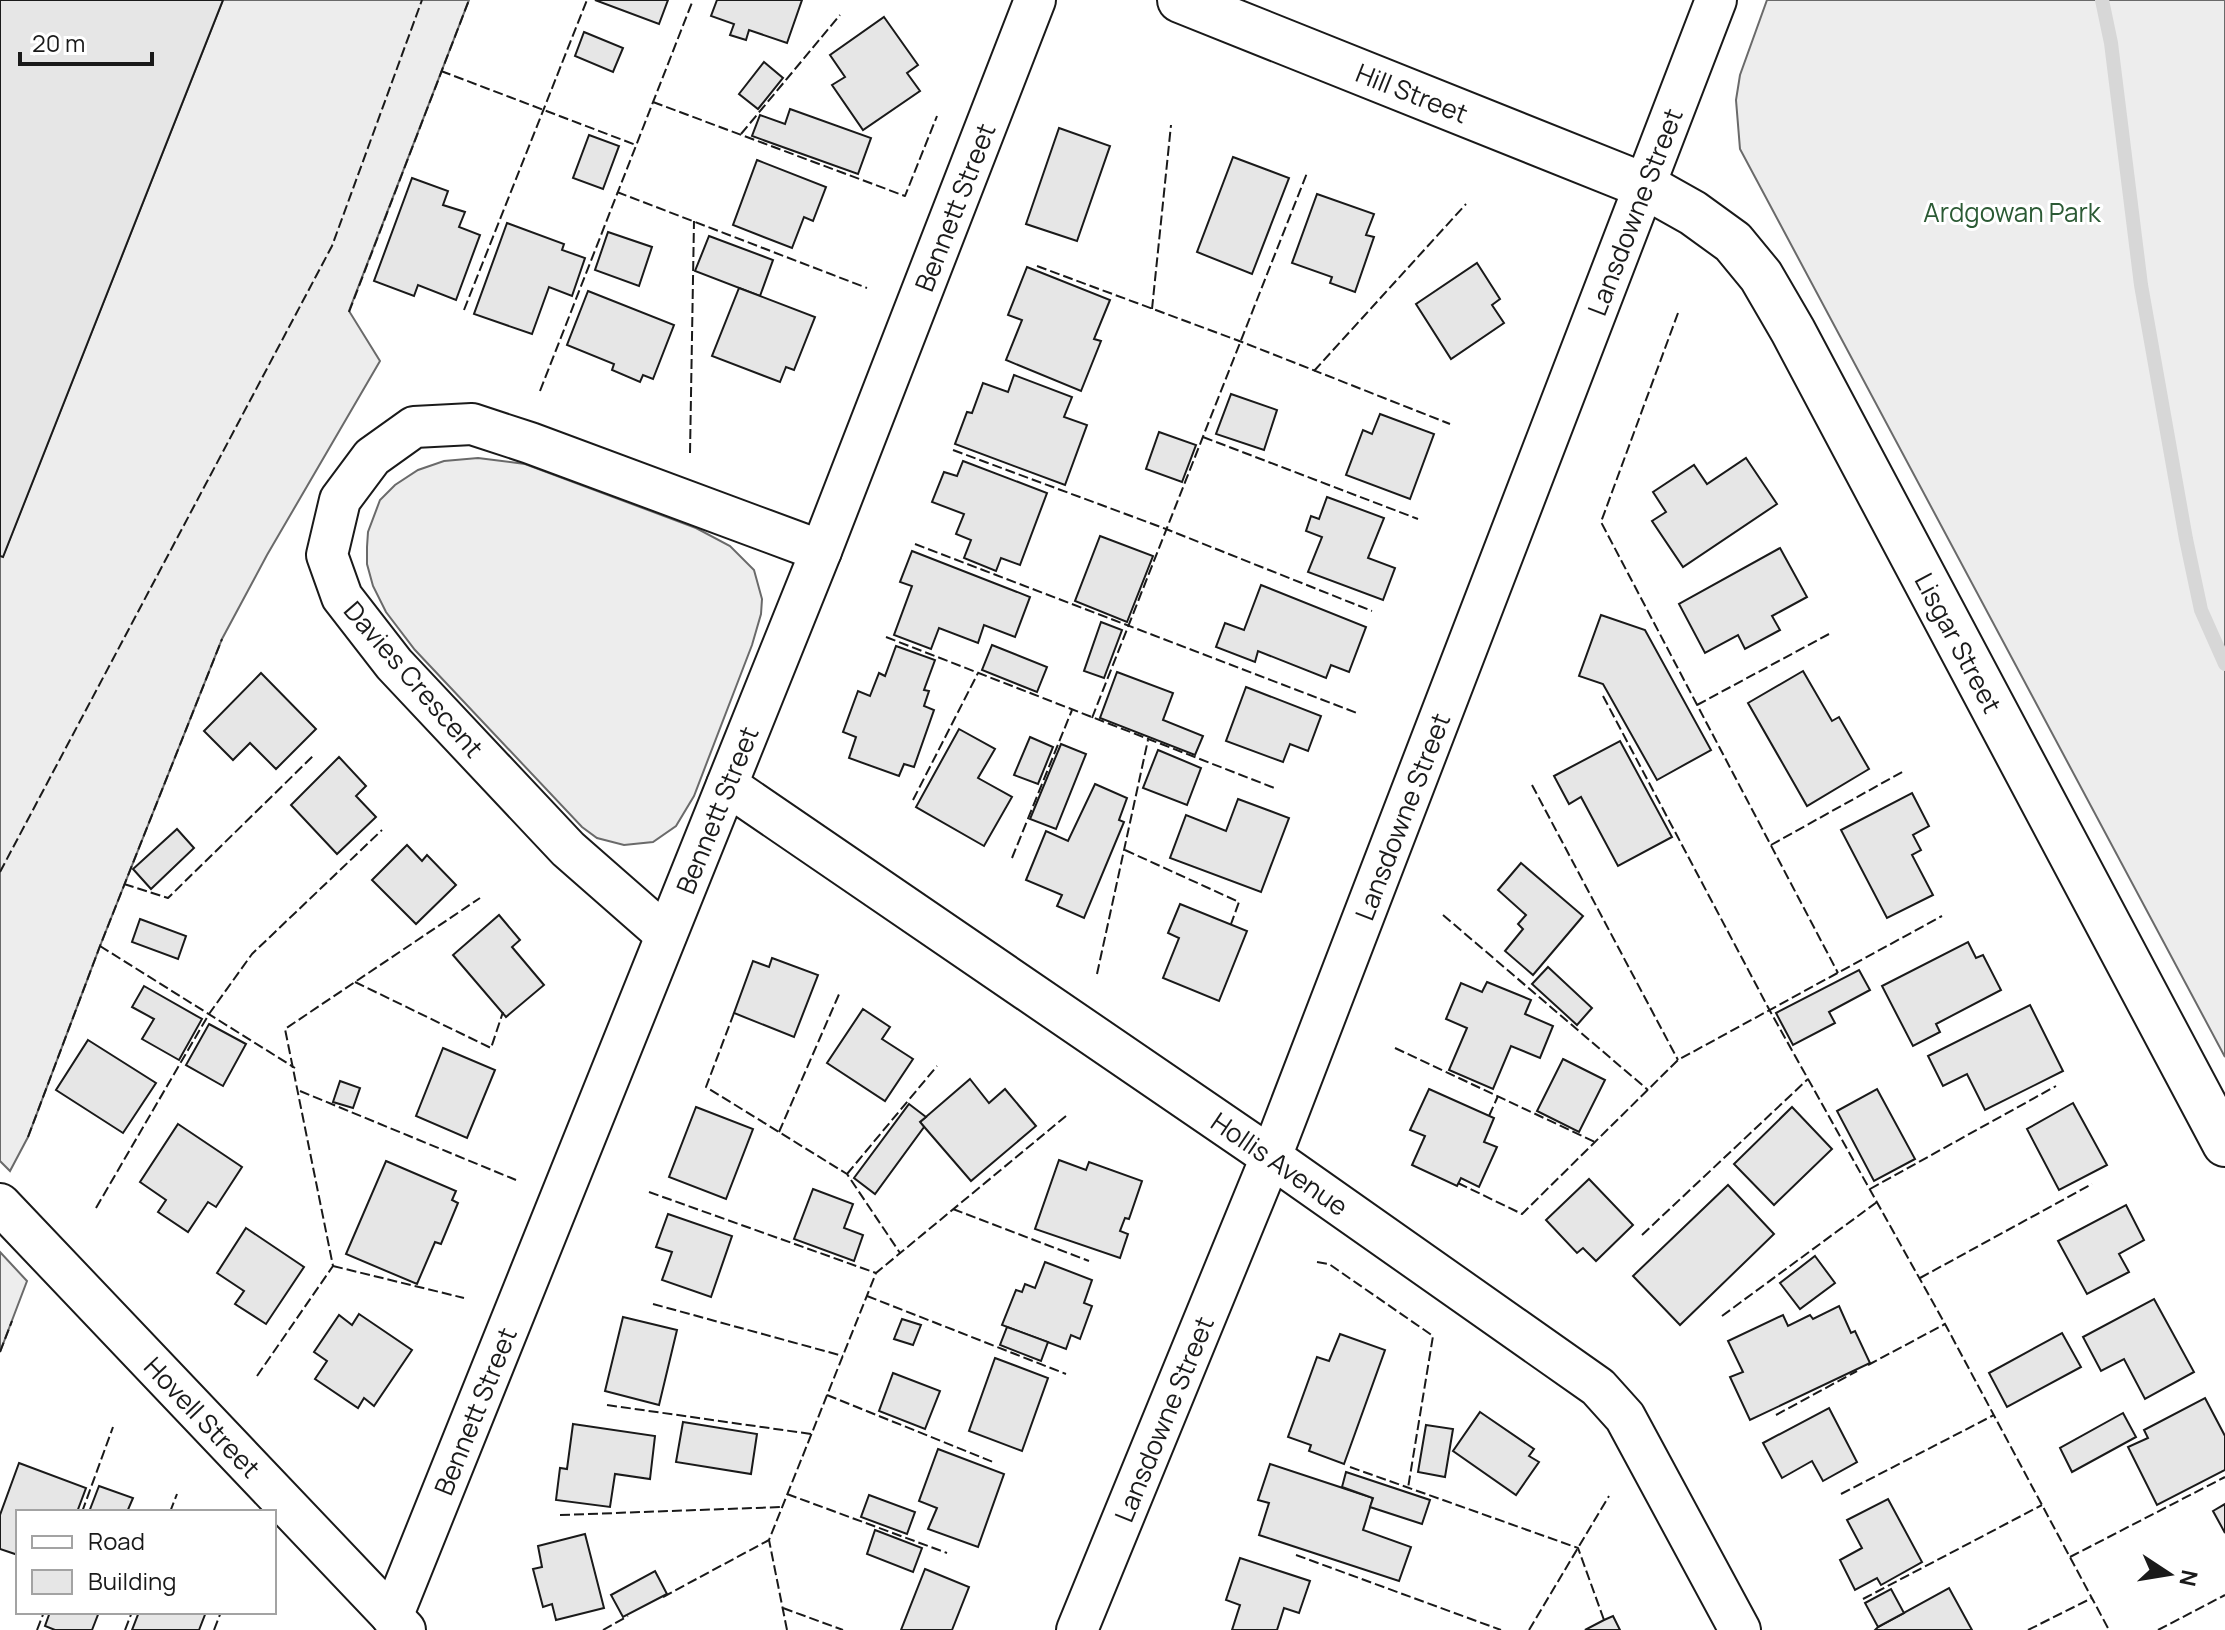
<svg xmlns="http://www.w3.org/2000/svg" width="2225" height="1630" viewBox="0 0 2225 1630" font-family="Manrope,sans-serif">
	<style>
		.built { fill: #ededed; stroke: #6a6a6a; stroke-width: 2 }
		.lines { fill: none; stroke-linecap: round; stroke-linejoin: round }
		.stream { stroke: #d7d7d7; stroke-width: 14 }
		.building { fill: #e6e6e6; stroke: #1a1a1a; stroke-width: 2 }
		.minor-casing { stroke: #1a1a1a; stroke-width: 44 }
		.tertiary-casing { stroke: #1a1a1a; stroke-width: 48 }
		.minor { stroke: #fff; stroke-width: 40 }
		.tertiary { stroke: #fff; stroke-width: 44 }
		.fence { stroke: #1a1a1a; stroke-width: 2; stroke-dasharray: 10 4; stroke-linecap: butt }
		.labels { text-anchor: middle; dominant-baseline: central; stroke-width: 6; stroke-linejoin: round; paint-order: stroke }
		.street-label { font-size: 26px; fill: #1a1a1a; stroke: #fff }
		.park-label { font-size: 26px; fill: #2b5a34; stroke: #fff }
	</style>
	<rect width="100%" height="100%" fill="#fff"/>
	<g class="built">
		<path d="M223,0H469L349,311L380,361L267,555L222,639L100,946L28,1137L10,1171L0,1161V556H3Z"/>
		<path d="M1767,0H2225V1057L1740,149L1736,100L1740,75Z"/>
		<path d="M478,458L525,464L696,528L730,546L754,570L762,599L761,614L752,645L694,796L676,826L653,842L624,845L597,838L582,827L415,650L386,612L373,586L367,564V547L368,532L380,500L395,485L418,470L444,461Z"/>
		<path d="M0,1252L27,1281L0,1352Z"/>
	</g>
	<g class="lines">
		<path class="stream" d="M2102,0L2111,43L2141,285L2186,539L2201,610L2225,664"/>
	</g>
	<g class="building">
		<path d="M0,0H223L3,557L0,556Z"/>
		<path d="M595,0H668L659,24Z"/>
		<path d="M717,0H802L787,43L749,30L746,40L730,35L734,24L711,16Z"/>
		<path d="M884,17L918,65L907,73L920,91L863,130L832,85L845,77L830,55Z"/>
		<path d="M584,32L623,48L613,72L575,56Z"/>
		<path d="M764,62L783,78L758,109L739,94Z"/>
		<path d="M790,109L871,138L858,174L752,136L760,115L785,124Z"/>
		<path d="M1059,128L1110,146L1077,241L1026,224Z"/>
		<path d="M589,135L619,146L603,189L573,178Z"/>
		<path d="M1233,157L1289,178L1252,274L1197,252Z"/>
		<path d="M757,160L826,187L813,221L804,217L792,248L733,225Z"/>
		<path d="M412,178L448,191L443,205L465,212L459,227L480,235L456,300L418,285L414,296L374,281Z"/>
		<path d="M1317,194L1374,214L1366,235L1374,237L1355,292L1330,283L1332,277L1292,263Z"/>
		<path d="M507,223L564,244L562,250L585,258L572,296L549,287L532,334L474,314Z"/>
		<path d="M608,232L652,247L639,286L595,270Z"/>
		<path d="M709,236L773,260L760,296L695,271Z"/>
		<path d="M1477,263L1500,299L1492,305L1504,323L1451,359L1416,304Z"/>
		<path d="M1027,267L1110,300L1094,339L1101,341L1081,391L1006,360L1022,320L1008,315Z"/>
		<path d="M739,288L815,317L794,370L786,367L780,382L712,356Z"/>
		<path d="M588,291L674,325L653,379L643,375L640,382L612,370L614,364L567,345Z"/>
		<path d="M1014,375L1072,397L1064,417L1087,425L1065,485L955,444L967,412L972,413L983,383L1008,392Z"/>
		<path d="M1231,394L1277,410L1264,450L1216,434Z"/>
		<path d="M1380,414L1434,434L1410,499L1346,475L1363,430L1372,434Z"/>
		<path d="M1159,432L1196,445L1182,482L1146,469Z"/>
		<path d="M1746,458L1777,504L1683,567L1652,521L1666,512L1653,492L1694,465L1707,484Z"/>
		<path d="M963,461L1047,493L1020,565L1001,558L996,571L964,558L971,540L956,534L964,514L932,502L944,472L957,476Z"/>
		<path d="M1327,497L1384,518L1368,558L1395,568L1383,600L1308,572L1322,537L1306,531L1311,516L1319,519Z"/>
		<path d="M1100,536L1153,556L1127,622L1075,601Z"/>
		<path d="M1780,548L1807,597L1772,616L1780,630L1745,649L1738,635L1705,653L1679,604Z"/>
		<path d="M912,551L1030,597L1015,637L984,625L978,643L939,628L931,649L894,635L912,586L900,582Z"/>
		<path d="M1261,585L1366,627L1349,672L1331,665L1326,678L1258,651L1255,662L1216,647L1225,623L1244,630Z"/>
		<path d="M1601,615L1645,630L1711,750L1657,780L1603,684L1579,676Z"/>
		<path d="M1101,622L1122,630L1104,678L1084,671Z"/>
		<path d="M992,645L1047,667L1037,692L982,670Z"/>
		<path d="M896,646L935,660L924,690L929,691L924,706L934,710L914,767L904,764L899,776L849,758L856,737L843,732L858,691L870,696L879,673L885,676Z"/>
		<path d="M1803,671L1832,721L1839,717L1869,769L1807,806L1748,703Z"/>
		<path d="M1117,672L1173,693L1163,720L1203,736L1195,755L1100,718Z"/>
		<path d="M261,673L316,729L276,769L250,743L233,760L204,731Z"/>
		<path d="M1246,687L1321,716L1308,751L1290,744L1283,762L1226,741Z"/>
		<path d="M959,729L995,749L978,778L1012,797L984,846L916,807Z"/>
		<path d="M1030,737L1053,747L1038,784L1014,775Z"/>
		<path d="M1620,741L1672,837L1618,866L1581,797L1569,804L1554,776Z"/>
		<path d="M1061,744L1086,754L1056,829L1030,819Z"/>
		<path d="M1158,750L1201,768L1187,805L1143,788Z"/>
		<path d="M339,757L366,786L356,796L376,817L337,854L291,805Z"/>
		<path d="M1095,784L1127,798L1119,820L1124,822L1084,918L1057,906L1062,895L1026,880L1046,831L1068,841Z"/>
		<path d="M1912,793L1929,826L1913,835L1921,850L1912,855L1933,895L1887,918L1841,830Z"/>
		<path d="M1238,799L1289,818L1261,892L1170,858L1186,815L1226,831Z"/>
		<path d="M177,829L194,848L151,889L133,869Z"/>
		<path d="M407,845L422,861L427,855L456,885L416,924L372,880Z"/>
		<path d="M1521,863L1583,916L1533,975L1505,951L1523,929L1518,924L1526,915L1498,890Z"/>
		<path d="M1180,904L1247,931L1219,1001L1163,978L1179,938L1168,933Z"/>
		<path d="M499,915L520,940L512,947L544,985L506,1017L453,955Z"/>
		<path d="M140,919L186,936L178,959L132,942Z"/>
		<path d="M1968,942L1976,958L1983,955L2001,990L1936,1024L1940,1032L1913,1046L1882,986Z"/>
		<path d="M772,958L818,975L794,1037L734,1013L753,961L769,967Z"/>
		<path d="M1548,967L1592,1008L1577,1025L1532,984Z"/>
		<path d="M1859,970L1870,990L1829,1012L1835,1023L1793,1045L1776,1013Z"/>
		<path d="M1487,982L1531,1000L1525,1014L1553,1026L1540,1058L1511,1046L1493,1089L1449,1070L1467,1028L1446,1019L1461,983L1482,992Z"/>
		<path d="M144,986L202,1019L179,1060L142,1039L154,1019L132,1007Z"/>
		<path d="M2030,1005L2063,1071L1985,1110L1967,1074L1943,1086L1928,1056Z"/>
		<path d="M863,1009L890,1027L882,1039L913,1059L885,1101L827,1063Z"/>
		<path d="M209,1024L246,1044L223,1086L186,1065Z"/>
		<path d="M88,1040L156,1083L123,1133L56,1090Z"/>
		<path d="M443,1048L495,1070L467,1138L416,1116Z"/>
		<path d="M1563,1059L1605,1080L1579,1132L1537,1111Z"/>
		<path d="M970,1079L989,1103L1005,1089L1036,1126L971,1181L920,1122Z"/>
		<path d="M340,1081L360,1088L353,1108L333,1102Z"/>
		<path d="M1429,1089L1494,1118L1484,1142L1497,1147L1479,1187L1461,1178L1457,1186L1412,1165L1425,1136L1410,1130Z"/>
		<path d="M1877,1089L1915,1159L1874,1181L1837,1111Z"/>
		<path d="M2073,1103L2107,1165L2059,1190L2027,1129Z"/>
		<path d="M909,1104L926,1117L920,1122L924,1127L875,1194L854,1178Z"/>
		<path d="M696,1107L753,1129L726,1199L669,1177Z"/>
		<path d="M1792,1107L1832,1149L1774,1205L1734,1164Z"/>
		<path d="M178,1124L242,1167L216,1207L208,1202L188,1232L158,1212L166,1200L140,1182Z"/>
		<path d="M1059,1160L1086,1170L1089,1162L1142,1181L1129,1219L1125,1218L1120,1231L1128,1234L1120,1258L1035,1229Z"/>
		<path d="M386,1161L456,1191L452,1200L458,1203L441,1244L435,1242L417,1284L346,1254Z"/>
		<path d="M1589,1179L1633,1225L1596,1261L1583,1248L1577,1253L1546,1220Z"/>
		<path d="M1728,1185L1774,1234L1680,1325L1633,1276Z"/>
		<path d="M813,1189L853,1204L844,1228L863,1235L854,1261L794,1239Z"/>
		<path d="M2126,1205L2144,1240L2119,1254L2129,1272L2087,1294L2058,1241Z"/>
		<path d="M668,1214L732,1236L711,1297L662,1280L672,1252L656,1247Z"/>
		<path d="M246,1228L304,1267L266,1324L235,1304L244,1291L217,1273Z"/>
		<path d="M1815,1256L1835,1283L1800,1309L1780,1283Z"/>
		<path d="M1045,1262L1092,1280L1084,1303L1092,1306L1080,1339L1071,1335L1066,1349L1002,1325L1016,1290L1022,1292L1025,1284L1035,1288Z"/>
		<path d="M2154,1299L2194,1372L2145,1399L2124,1359L2101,1371L2083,1337Z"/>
		<path d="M1839,1306L1851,1333L1855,1331L1870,1363L1750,1420L1730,1377L1743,1372L1728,1341L1783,1315L1788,1326L1810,1315L1813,1319Z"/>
		<path d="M359,1314L412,1350L374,1406L364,1398L358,1408L315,1379L327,1361L314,1352L339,1315L352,1325Z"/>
		<path d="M623,1317L677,1330L659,1405L605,1391Z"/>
		<path d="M902,1319L921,1325L913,1345L894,1339Z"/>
		<path d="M1007,1327L1048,1342L1041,1361L1000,1345Z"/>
		<path d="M2062,1333L2081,1367L2007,1407L1989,1373Z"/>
		<path d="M1340,1334L1385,1350L1344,1464L1309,1451L1311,1445L1288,1437L1317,1357L1329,1361Z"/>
		<path d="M995,1358L1048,1378L1022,1451L969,1431Z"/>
		<path d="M893,1373L940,1391L925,1429L879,1411Z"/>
		<path d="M2205,1398L2225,1436V1470L2157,1505L2128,1447L2148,1438L2144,1430Z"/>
		<path d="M1829,1408L1857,1462L1823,1481L1812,1461L1782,1478L1763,1443Z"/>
		<path d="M1480,1412L1534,1449L1529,1456L1539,1462L1516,1495L1453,1451Z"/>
		<path d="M2123,1413L2136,1437L2072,1472L2060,1448Z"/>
		<path d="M683,1422L757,1434L751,1474L676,1462Z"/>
		<path d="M573,1424L655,1436L650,1479L615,1474L610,1507L556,1500L560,1468L567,1469Z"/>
		<path d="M1426,1425L1453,1429L1445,1477L1418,1472Z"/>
		<path d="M938,1449L1004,1474L978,1547L928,1529L937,1508L919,1501Z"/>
		<path d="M19,1463L86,1488L77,1512H18V1555L0,1549V1515Z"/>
		<path d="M1270,1464L1373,1498L1363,1530L1411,1547L1399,1581L1259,1535L1269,1503L1258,1500Z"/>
		<path d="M1346,1472L1430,1500L1422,1524L1370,1507L1373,1498L1342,1487Z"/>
		<path d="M99,1486L133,1498L127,1512H89Z"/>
		<path d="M869,1495L915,1512L907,1534L861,1517Z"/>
		<path d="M1888,1499L1922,1562L1881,1585L1877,1578L1855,1590L1840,1560L1862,1548L1847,1520Z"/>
		<path d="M2225,1504V1533L2213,1511Z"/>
		<path d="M875,1530L922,1548L913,1572L867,1554Z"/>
		<path d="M585,1534L604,1608L556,1620L552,1604L543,1607L533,1569L542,1567L538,1546Z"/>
		<path d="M1240,1558L1310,1581L1299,1613L1284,1608L1277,1630H1232L1240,1605L1226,1600Z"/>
		<path d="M925,1569L969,1587L952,1630H901Z"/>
		<path d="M655,1571L667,1594L623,1617L611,1595Z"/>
		<path d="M1949,1588L1972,1630H1875L1878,1627Z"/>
		<path d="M1891,1589L1904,1613L1878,1627L1865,1603Z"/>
		<path d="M50,1612H99L92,1630H55L45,1626Z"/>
		<path d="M139,1612H206L199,1630H132Z"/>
		<path d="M1613,1616L1620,1630H1585L1604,1620Z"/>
	</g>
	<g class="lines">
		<g class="minor-casing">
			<g id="minor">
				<path id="s1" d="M727,785L1271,1157L1598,1387L1625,1417L1740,1630"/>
				<path d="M666,935L568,849L394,664L342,597L327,555L340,500L372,457L414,427L472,424L530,443L821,551"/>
				<path id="s2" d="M0,1204L405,1630"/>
				<path id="s3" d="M392,1617L821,551L1035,0"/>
				<path id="s4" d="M1077,1630L1271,1157L1716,0"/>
			</g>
		</g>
		<g class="tertiary-casing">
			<g id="tertiary">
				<path id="s5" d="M1180,0L1645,186L1693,213L1733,242L1761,276L1793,331L2225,1144"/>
			</g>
		</g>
		<use href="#minor" class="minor"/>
		<use href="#tertiary" class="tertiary"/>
		<g class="fence">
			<path d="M441,71L636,145"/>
			<path d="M653,102L905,196L937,116"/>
			<path d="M741,134L840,15"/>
			<path d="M617,192L867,288"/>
			<path d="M1037,266L1242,342L1450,424"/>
			<path d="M1152,309L1171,125"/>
			<path d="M464,310L587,0"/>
			<path d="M349,312L469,0"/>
			<path d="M1678,313L1601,522L1838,973"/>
			<path d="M1314,371L1466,204"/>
			<path d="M540,391L693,0"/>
			<path d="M1203,437L1418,519"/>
			<path d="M953,450L1166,529L1372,611"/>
			<path d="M690,453L694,221"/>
			<path d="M915,544L1357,713"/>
			<path d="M886,637L1277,789"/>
			<path d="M1603,696L1770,1011L1945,1324L2109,1630"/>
			<path d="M1697,705L1829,634"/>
			<path d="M1092,718L1307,173"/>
			<path d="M1532,785L1678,1060"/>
			<path d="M913,800L978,673"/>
			<path d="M1771,845L1904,771"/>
			<path d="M1125,850L1239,902L1231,924"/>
			<path d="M1012,858L1072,710"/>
			<path d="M0,872L332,246L422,0"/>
			<path d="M124,884L168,898L314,755"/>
			<path d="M1443,915L1648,1090"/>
			<path d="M100,946L295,1068"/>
			<path d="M1097,974L1148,740"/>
			<path d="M355,982L491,1048L503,1012"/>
			<path d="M734,1013L706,1087L847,1174L900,1253"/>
			<path d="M1395,1048L1595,1142"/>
			<path d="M300,1091L516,1180"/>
			<path d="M1489,1116L1498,1096"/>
			<path d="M779,1132L840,992"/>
			<path d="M28,1137L100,946L222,639"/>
			<path d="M847,1174L937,1066"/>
			<path d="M1458,1183L1522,1214L1678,1060L1942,916"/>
			<path d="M1870,1189L2056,1086"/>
			<path d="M649,1192L876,1273"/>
			<path d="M96,1208L209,1014L252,954L382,830"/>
			<path d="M953,1209L1089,1261"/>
			<path d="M1642,1235L1808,1079"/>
			<path d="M1317,1262L1329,1264L1433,1336L1408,1488"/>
			<path d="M333,1266L464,1298"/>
			<path d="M1920,1278L2092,1184"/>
			<path d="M867,1296L1066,1374"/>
			<path d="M653,1304L843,1356"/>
			<path d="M1722,1316L1877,1202"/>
			<path d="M0,1352L12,1321"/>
			<path d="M1868,1365L1945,1324"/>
			<path d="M257,1376L333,1266L285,1029L480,898"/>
			<path d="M827,1395L993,1462"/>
			<path d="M607,1405L811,1434"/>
			<path d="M1776,1415L1857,1371"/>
			<path d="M1350,1467L1578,1548L1604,1620"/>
			<path d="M787,1494L947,1553"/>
			<path d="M1841,1494L1994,1415"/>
			<path d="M82,1512L113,1427"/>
			<path d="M170,1512L177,1494"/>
			<path d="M560,1515L782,1507"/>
			<path d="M1296,1555L1501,1630"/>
			<path d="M2070,1557L2225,1477"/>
			<path d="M663,1597L769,1540"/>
			<path d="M1863,1599L2042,1505"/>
			<path d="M783,1608L843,1630"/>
			<path d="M37,1630L44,1612"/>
			<path d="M125,1630L132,1612"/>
			<path d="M214,1630L221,1612"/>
			<path d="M603,1630L628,1616"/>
			<path d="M787,1630L769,1540L876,1273L1066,1116"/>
			<path d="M1529,1630L1609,1496"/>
			<path d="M2028,1630L2092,1598"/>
			<path d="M2158,1630L2225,1595"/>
		</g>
	</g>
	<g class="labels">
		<g class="street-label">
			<text stroke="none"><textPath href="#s5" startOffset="250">Hill Street</textPath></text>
			<text stroke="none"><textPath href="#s3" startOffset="1518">Bennett Street</textPath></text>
			<text stroke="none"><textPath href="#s4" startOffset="1524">Lansdowne Street</textPath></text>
			<text stroke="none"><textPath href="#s5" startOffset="1066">Lisgar Street</textPath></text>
			<text transform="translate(414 679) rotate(49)">Davies Crescent</text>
			<text stroke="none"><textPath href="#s3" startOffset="870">Bennett Street</textPath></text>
			<text stroke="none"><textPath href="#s4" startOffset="876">Lansdowne Street</textPath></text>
			<text stroke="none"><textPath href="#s1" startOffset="670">Hollis Avenue</textPath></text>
			<text stroke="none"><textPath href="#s3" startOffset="222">Bennett Street</textPath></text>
			<text stroke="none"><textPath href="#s2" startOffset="294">Hovell Street</textPath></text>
			<text stroke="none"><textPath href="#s4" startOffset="228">Lansdowne Street</textPath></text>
		</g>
		<g class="park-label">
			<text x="2012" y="212">Ardgowan Park</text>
		</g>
	</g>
	<rect x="16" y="1510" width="260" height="104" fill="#ffffff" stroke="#a3a3a3" stroke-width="2"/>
	<rect x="32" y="1536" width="40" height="12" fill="#ffffff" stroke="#a3a3a3" stroke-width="2"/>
	<text x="88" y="1550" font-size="24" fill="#1a1a1a">Road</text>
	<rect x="32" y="1570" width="40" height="24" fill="#e6e6e6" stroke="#a3a3a3" stroke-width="2"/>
	<text x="88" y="1590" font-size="24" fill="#1a1a1a">Building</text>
	<g transform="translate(2169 1574) rotate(102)" stroke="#ffffff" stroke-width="6" paint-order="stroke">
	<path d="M0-6L14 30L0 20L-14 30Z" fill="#1a1a1a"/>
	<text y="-12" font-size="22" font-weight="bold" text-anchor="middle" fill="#1a1a1a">N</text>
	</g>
	<path d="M20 52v12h132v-12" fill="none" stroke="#1a1a1a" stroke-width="4"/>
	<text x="32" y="52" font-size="24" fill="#1a1a1a" stroke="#ffffff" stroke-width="6" paint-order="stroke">20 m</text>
</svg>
